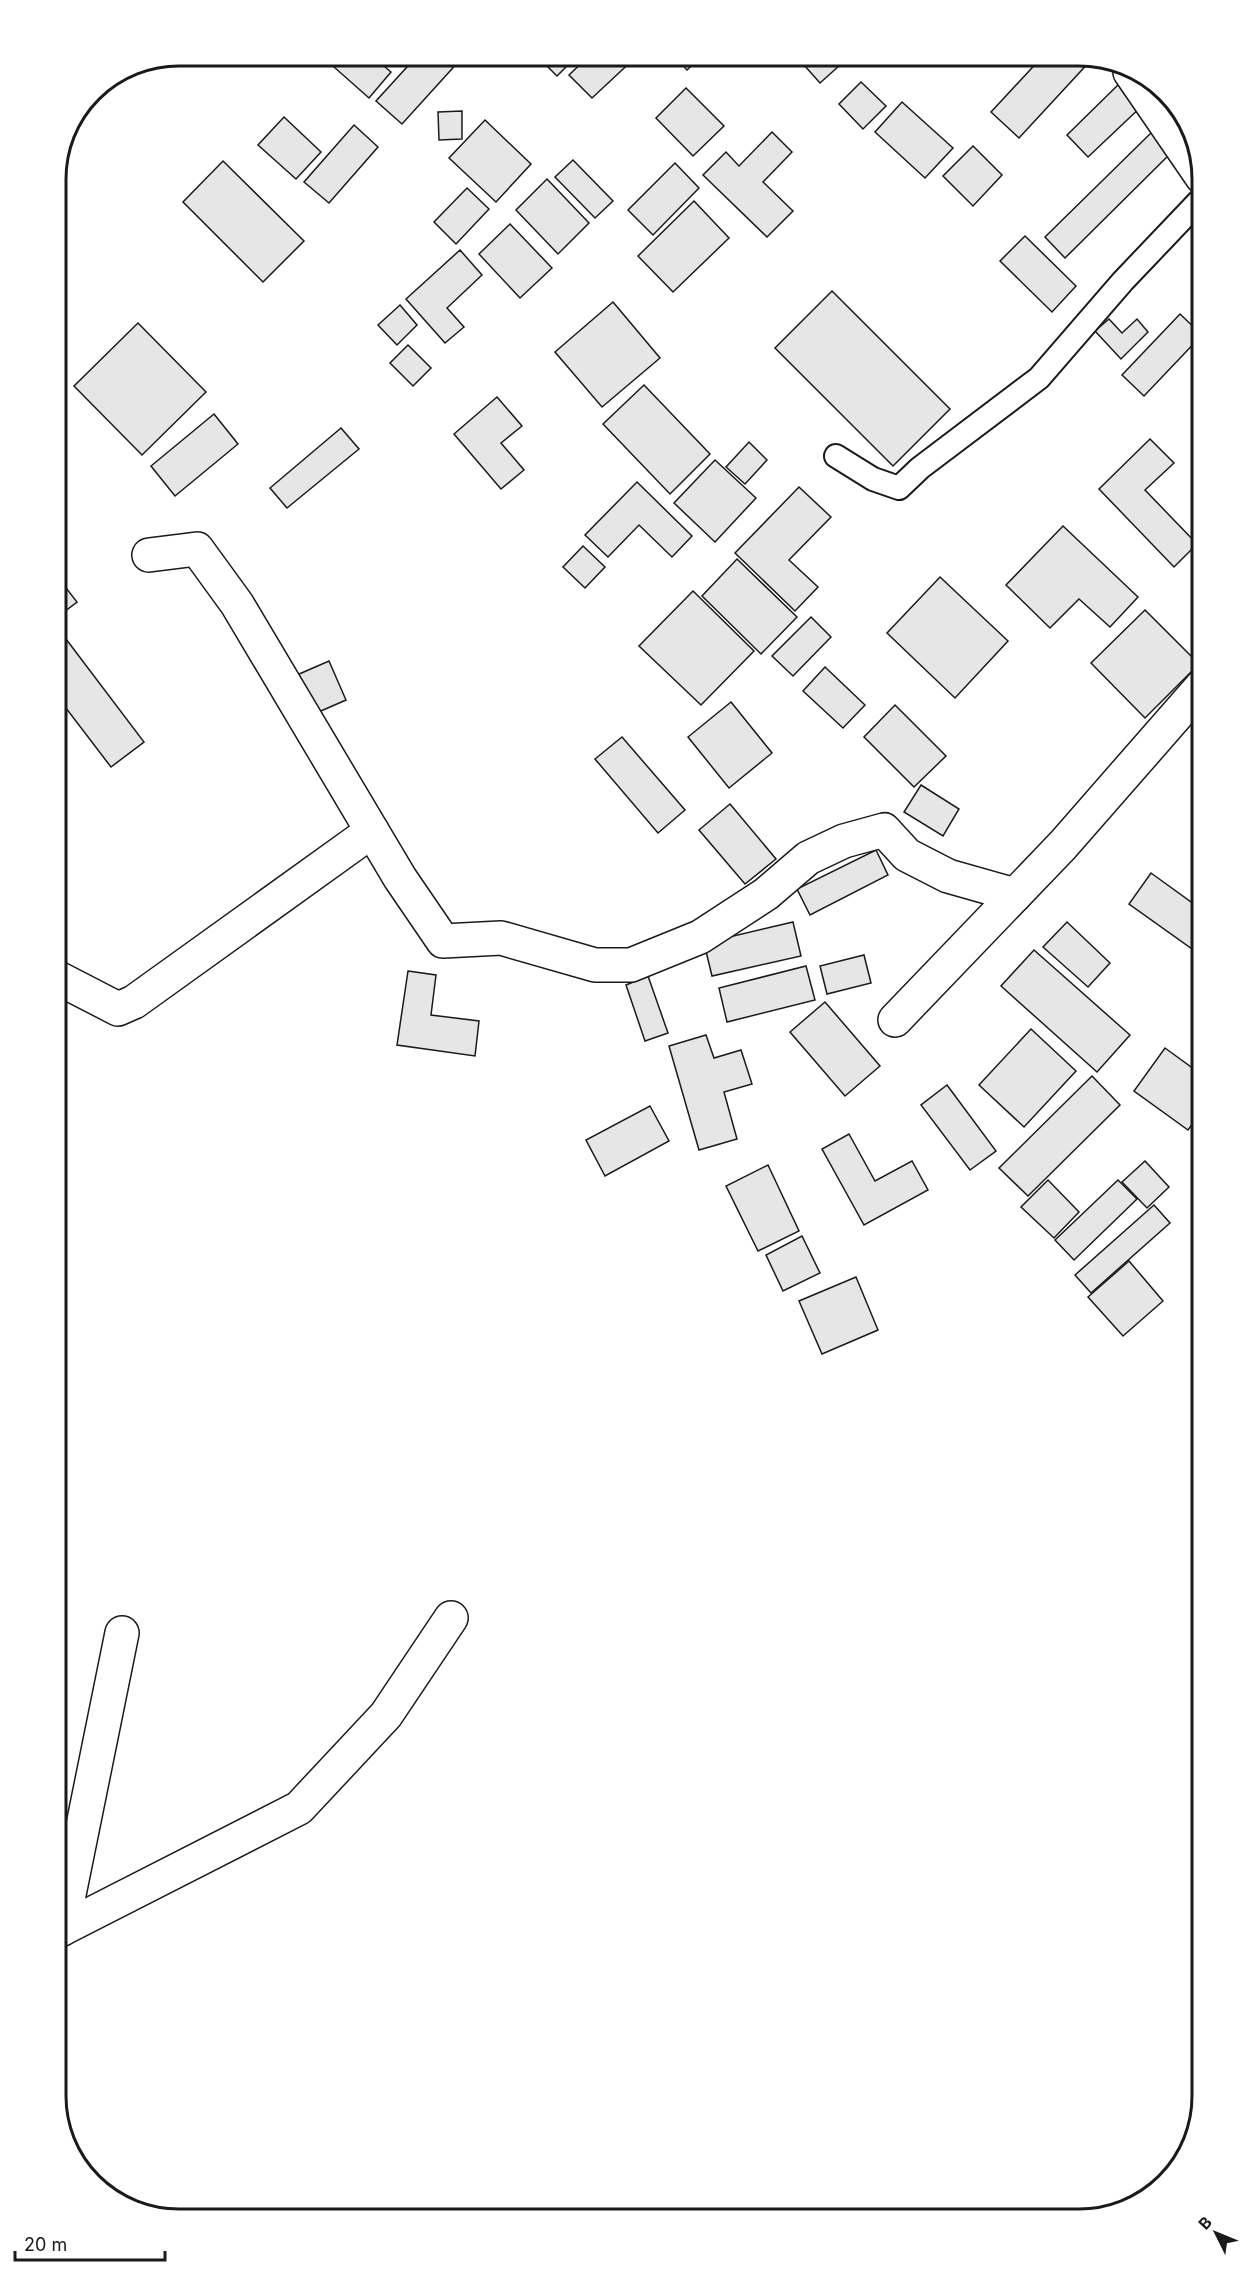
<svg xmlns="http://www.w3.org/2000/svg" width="1258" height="2275" viewBox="0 0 1258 2275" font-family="Inter,sans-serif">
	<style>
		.building { fill: #e6e6e6; stroke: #1a1a1a; stroke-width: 1.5 }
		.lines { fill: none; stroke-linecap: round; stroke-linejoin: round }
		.lane-casing { stroke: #1a1a1a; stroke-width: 26 }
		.street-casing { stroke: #1a1a1a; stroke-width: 36 }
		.lane { stroke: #fff; stroke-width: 22 }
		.street { stroke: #fff; stroke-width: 33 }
		.rim { fill: none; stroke: #1a1a1a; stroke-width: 3 }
	</style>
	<rect width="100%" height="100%" fill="#fff"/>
	<g class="building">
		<path d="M343,56H372L391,72L369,98L334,67Z"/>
		<path d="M417,56H455L460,60L402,124L376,101Z"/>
		<path d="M537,56H577L557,76Z"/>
		<path d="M589,56H637L592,98L569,75Z"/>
		<path d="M674,56H702L687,70Z"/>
		<path d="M796,56H850L820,83Z"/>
		<path d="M1043,56H1088L1092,59L1019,138L991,112Z"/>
		<path d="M1122,81L1144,104L1088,157L1067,135Z"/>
		<path d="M861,82L886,106L863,129L839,104Z"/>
		<path d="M686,88L724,126L693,156L656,118Z"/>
		<path d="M902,102L953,148L925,178L875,132Z"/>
		<path d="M462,111V139L439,140L438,112Z"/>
		<path d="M284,117L321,152L296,179L258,145Z"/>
		<path d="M485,120L531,164L496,202L449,158Z"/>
		<path d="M354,125L378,147L329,203L304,182Z"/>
		<path d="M1155,129L1175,149L1065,258L1045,237Z"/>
		<path d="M772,132L792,152L763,182L793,211L767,237L703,175L726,152L739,166Z"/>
		<path d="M973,146L1002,175L973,206L943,176Z"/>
		<path d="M573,160L613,201L595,218L555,177Z"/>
		<path d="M223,161L304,241L263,282L183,202Z"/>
		<path d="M675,163L699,188L653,235L628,210Z"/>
		<path d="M547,179L589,223L558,254L516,210Z"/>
		<path d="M467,188L489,209L456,244L434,222Z"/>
		<path d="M694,201L729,238L673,292L638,256Z"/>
		<path d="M510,224L552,268L520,298L479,254Z"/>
		<path d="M1025,236L1076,286L1052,312L1000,261Z"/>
		<path d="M460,250L482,275L447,308L464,327L445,343L406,299Z"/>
		<path d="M832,291L950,409L893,466L775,348Z"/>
		<path d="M613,302L660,358L602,407L555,352Z"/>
		<path d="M400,305L417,325L397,345L378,325Z"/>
		<path d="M1180,314L1202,335L1144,396L1122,375Z"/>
		<path d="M1109,319L1122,333L1137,319L1148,332L1121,359L1095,331Z"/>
		<path d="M138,323L206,392L142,455L74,386Z"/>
		<path d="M408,345L431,368L413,386L390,363Z"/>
		<path d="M644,385L710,454L670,494L603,424Z"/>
		<path d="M497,397L522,426L501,443L524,470L501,489L454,434Z"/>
		<path d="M214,414L238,444L175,496L151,466Z"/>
		<path d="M341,428L359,449L287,508L270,488Z"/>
		<path d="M1150,439L1174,463L1145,490L1197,544L1174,567L1099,489Z"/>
		<path d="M749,442L767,460L745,484L726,467Z"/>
		<path d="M715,460L756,498L715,542L674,503Z"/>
		<path d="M637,482L692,536L672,557L639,525L608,557L585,535Z"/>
		<path d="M799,487L831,517L789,560L818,587L795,611L735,553Z"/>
		<path d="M1063,526L1138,597L1110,627L1079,599L1050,628L1006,585Z"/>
		<path d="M583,546L605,567L585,588L563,567Z"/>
		<path d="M737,559L797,617L761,654L702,596Z"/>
		<path d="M56,575L77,602L56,618Z"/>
		<path d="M940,577L1008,641L955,698L887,633Z"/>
		<path d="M693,591L754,651L701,705L639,646Z"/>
		<path d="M1145,610L1199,664L1145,718L1091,663Z"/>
		<path d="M811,617L831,637L793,676L772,656Z"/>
		<path d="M66,639L144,742L111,767L56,695V647Z"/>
		<path d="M329,661L346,700L307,717L290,678Z"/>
		<path d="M825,667L865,705L843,728L803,691Z"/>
		<path d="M731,702L772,753L729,788L688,737Z"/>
		<path d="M895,705L946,756L914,787L864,737Z"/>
		<path d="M622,737L685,810L658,833L595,759Z"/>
		<path d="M921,785L959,809L943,836L904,812Z"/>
		<path d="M730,804L776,859L745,884L699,830Z"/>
		<path d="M876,850L888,875L810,915L797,889Z"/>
		<path d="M1151,873L1202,910V956L1129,904Z"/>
		<path d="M793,922L801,956L712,976L704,943Z"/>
		<path d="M1067,922L1110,963L1088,987L1043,947Z"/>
		<path d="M1034,950L1130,1035L1097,1072L1001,986Z"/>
		<path d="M864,955L871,983L827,994L820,966Z"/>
		<path d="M806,966L815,1000L727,1022L719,988Z"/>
		<path d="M408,971L436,975L431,1015L479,1021L475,1056L397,1045Z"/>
		<path d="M648,976L668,1033L645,1041L626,985Z"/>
		<path d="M825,1002L880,1066L845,1096L790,1032Z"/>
		<path d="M1031,1029L1076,1071L1024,1127L979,1085Z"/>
		<path d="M706,1035L714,1058L741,1050L752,1084L724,1092L737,1139L699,1150L669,1046Z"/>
		<path d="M1165,1048L1202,1075V1111L1188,1130L1134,1091Z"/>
		<path d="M1092,1076L1120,1105L1028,1196L999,1168Z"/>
		<path d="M947,1085L996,1151L970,1170L921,1105Z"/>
		<path d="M650,1106L669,1141L605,1176L586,1140Z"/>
		<path d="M849,1134L875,1181L912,1161L928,1190L864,1225L822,1149Z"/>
		<path d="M1145,1161L1169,1187L1147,1208L1122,1182Z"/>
		<path d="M768,1165L799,1231L758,1251L726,1186Z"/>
		<path d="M1048,1180L1079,1212L1054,1238L1021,1207Z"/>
		<path d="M1118,1180L1137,1199L1074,1260L1055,1240Z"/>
		<path d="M1154,1205L1170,1223L1091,1293L1075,1275Z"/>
		<path d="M802,1236L820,1273L783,1291L766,1255Z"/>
		<path d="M1129,1261L1163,1301L1123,1336L1088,1297Z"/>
		<path d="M856,1277L878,1330L822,1354L799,1301Z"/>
	</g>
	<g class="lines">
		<g class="lane-casing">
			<path id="lane" d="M836,456L873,479L899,488L920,468L1039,378L1123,281L1202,198"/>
		</g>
		<g class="street-casing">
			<g id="street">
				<path d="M1130,72L1202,177"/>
				<path d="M149,555L197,549L237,604L400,878L443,941L501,938L595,965H631L700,937L766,894L808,858L844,841L884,830L907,855L948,876L1015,895"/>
				<path d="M56,977L118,1009L134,1002L372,831"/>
				<path d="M895,1020L1063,845L1202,686"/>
				<path d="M62,1929L122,1633"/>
				<path d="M56,1932L299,1808L386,1715L451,1618"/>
			</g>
		</g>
		<use href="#lane" class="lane"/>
		<use href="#street" class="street"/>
	</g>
	<path d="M0 0H1258V2275H0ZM179 66H1079A113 113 0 0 1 1192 179V2096A113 113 0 0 1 1079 2209H179A113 113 0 0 1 66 2096V179A113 113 0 0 1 179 66Z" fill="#fff" fill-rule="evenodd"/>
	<path class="rim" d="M179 66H1079A113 113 0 0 1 1192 179V2096A113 113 0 0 1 1079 2209H179A113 113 0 0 1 66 2096V179A113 113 0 0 1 179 66Z"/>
	<g transform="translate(1216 2233) rotate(313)" stroke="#ffffff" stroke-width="4.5" paint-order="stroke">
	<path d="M0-4.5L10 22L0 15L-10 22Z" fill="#1a1a1a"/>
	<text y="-9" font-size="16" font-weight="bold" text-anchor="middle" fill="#1a1a1a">B</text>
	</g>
	<path d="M15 2251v9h150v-9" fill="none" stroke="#1a1a1a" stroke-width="3"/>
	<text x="24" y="2251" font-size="18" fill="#1a1a1a" stroke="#ffffff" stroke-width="4.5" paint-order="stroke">20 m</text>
</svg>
